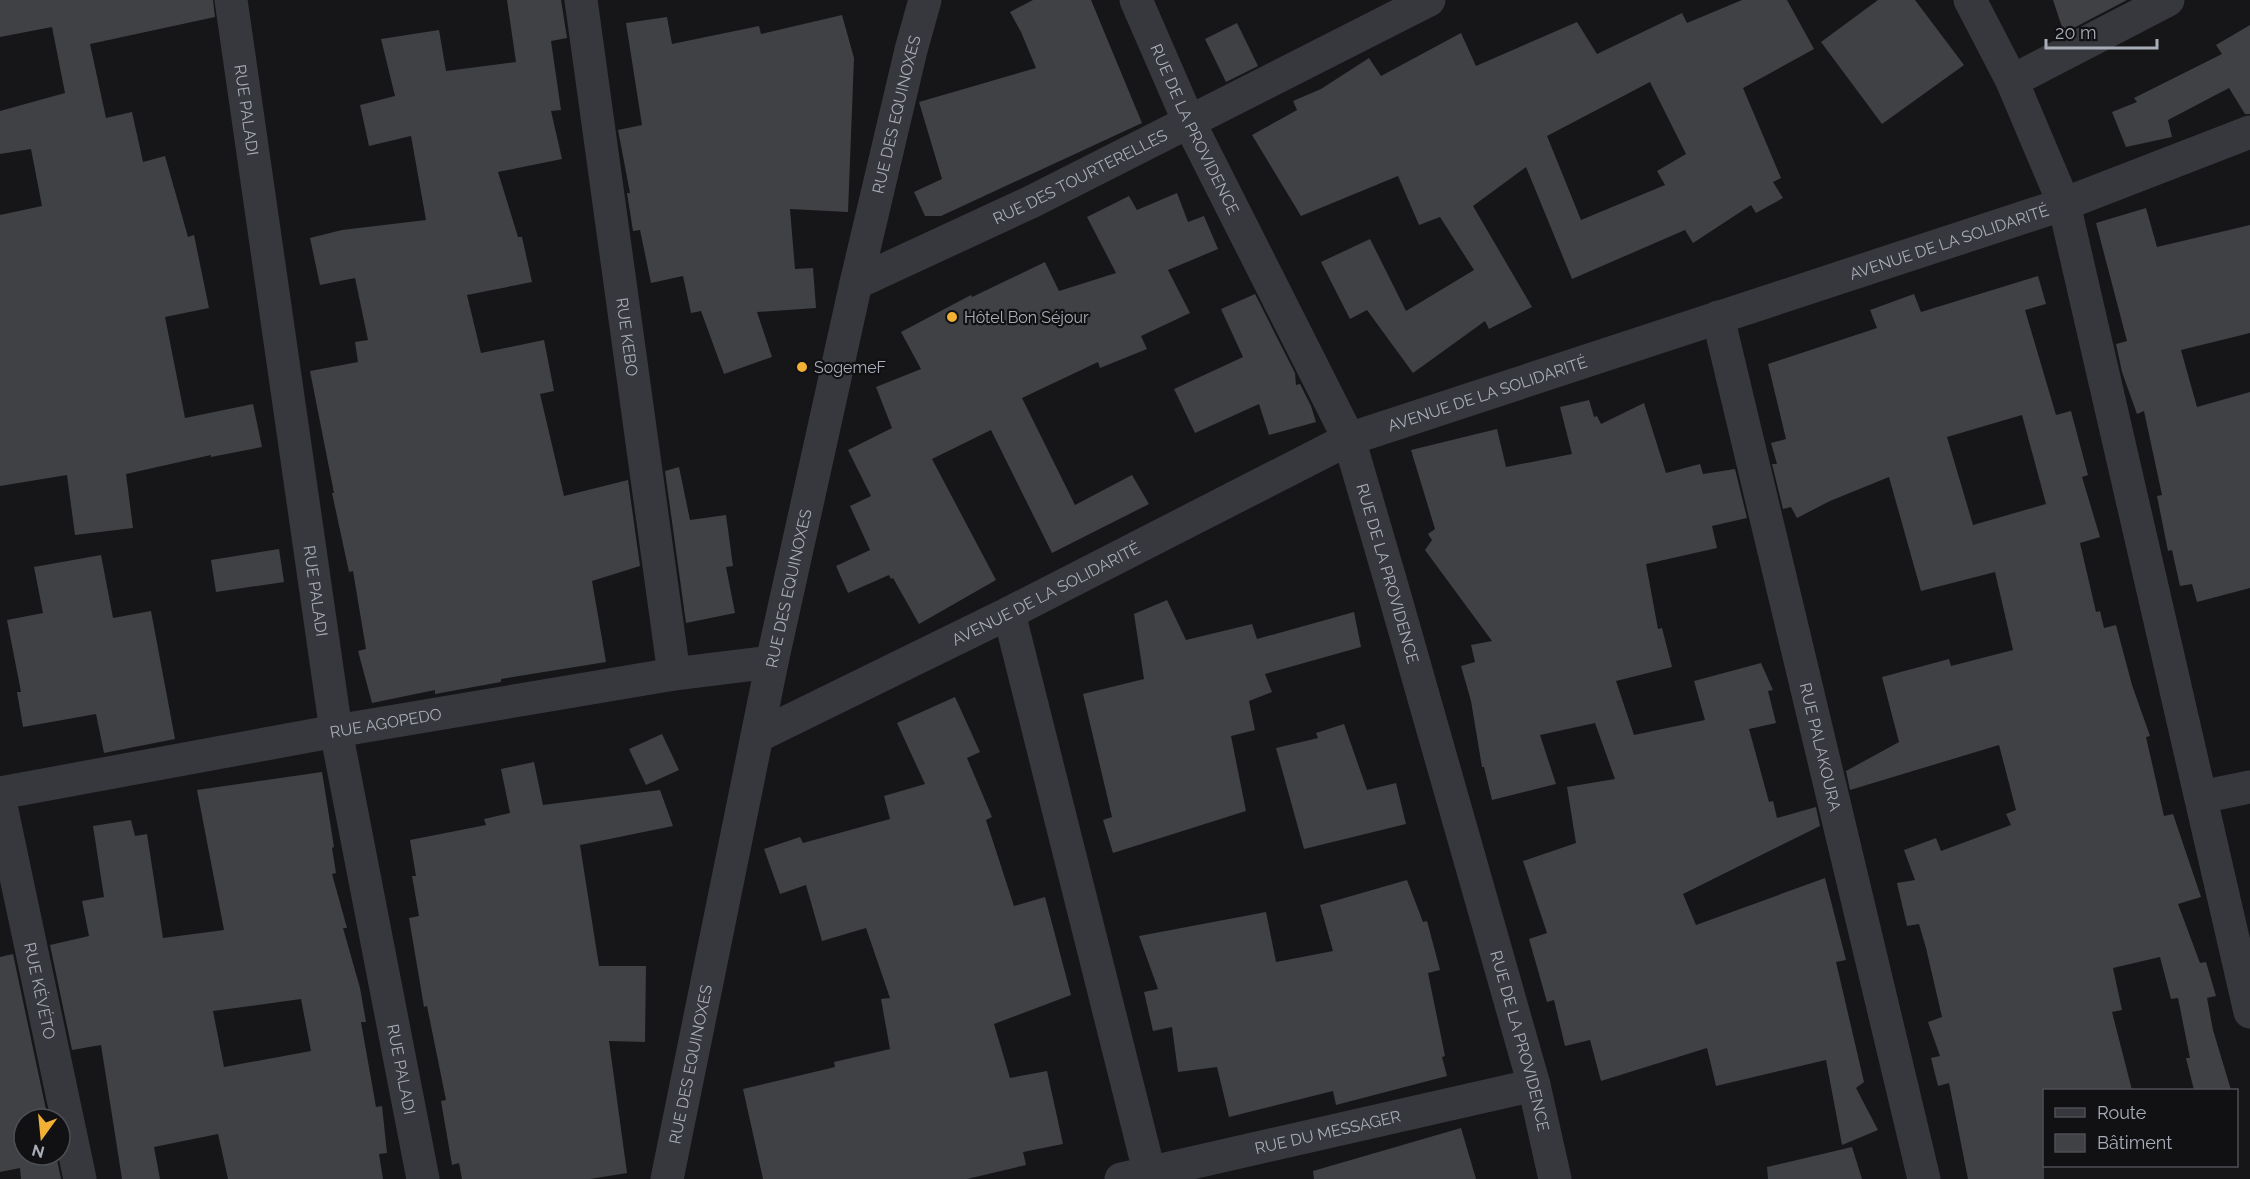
<svg xmlns="http://www.w3.org/2000/svg" width="2250" height="1179" viewBox="0 0 2250 1179" font-family="Raleway,sans-serif">
	<style>
		.building { fill: #404145; fill-rule: evenodd }
		.lines { fill: none; stroke-linecap: round; stroke-linejoin: round }
		.minor { stroke: #37383d; stroke-width: 33 }
		.poi-dot { fill: #f2b134; stroke: #111113; stroke-width: 2 }
		.labels { text-anchor: middle; dominant-baseline: central; stroke-width: 4.5; stroke-linejoin: round; paint-order: stroke }
		.street-label { font-size: 16px; fill: #a8adb8; stroke: #111113 }
		.poi-label { font-size: 16px; fill: #a8adb8; stroke: #111113; text-anchor: start }
	</style>
	<rect width="100%" height="100%" fill="#161618"/>
	<g class="building">
		<path d="M0,0H213L215,17L90,44L106,118L132,112L143,162L165,156L188,237L194,235L209,308L165,317L185,418L253,404L262,447L211,457V455L126,474L133,528L75,535L67,475L0,486V215L42,206L31,149L0,154V111L65,93L52,27L0,37Z"/>
		<path d="M507,0H561L567,38L551,41L561,110L551,111L562,159L498,172L518,237H522L532,282L467,295L481,353L544,340L554,391L540,394L564,496L628,480L640,566L592,581L606,662L501,679V682L435,694V690L372,703L358,651L366,649L353,571L349,572L332,493H334L310,371L358,362L355,342L368,340L355,278L320,285L310,238L342,230L426,220L411,136L369,146L360,105L395,96L381,39L439,30L446,71L516,62Z"/>
		<path d="M1033,0H1091L1142,123L941,216H925L914,192L942,179L919,102L1036,68L1021,32L1010,12Z"/>
		<path d="M1742,0H1787L1814,49L1743,88L1781,178L1773,182L1783,198L1756,213L1751,205L1693,243L1685,230L1572,279L1526,167L1473,206L1532,307L1489,329L1485,321L1413,373L1367,310L1350,319L1321,262L1370,239L1406,311L1474,270L1440,217L1419,225L1398,176L1301,216L1252,135L1297,110L1293,101L1321,89L1369,58L1381,76L1461,33L1476,66L1577,22L1597,54L1682,13L1687,23ZM1650,82L1686,154L1657,171L1665,185L1581,220L1547,136Z"/>
		<path d="M1878,0H1915L1964,65L1882,124L1821,42Z"/>
		<path d="M2053,0H2127L2064,33Z"/>
		<path d="M842,15L854,58L848,212L790,209L795,269L813,268L816,308L757,312L772,357L724,374L701,311L691,313L683,276L651,283L640,230L633,231L627,193H630L618,130L642,125L626,23L667,17L672,44L759,26L761,34Z"/>
		<path d="M1237,23L1258,66L1226,82L1205,39Z"/>
		<path d="M2250,25V114H2245L2229,88L2168,120L2172,137L2126,147L2112,112L2137,102L2134,98L2222,54L2216,45Z"/>
		<path d="M1177,193L1188,222L1204,216L1218,249L1168,270L1190,313L1141,336L1147,349L1100,368L1098,362L1022,398L1075,505L1132,475L1149,504L1052,553L991,430L932,459L996,580L919,624L893,578L891,579L889,575L848,593L836,566L870,550L850,506L871,496L848,450L892,428L876,387L921,369L901,332L971,295L972,297L1045,262L1059,291L1116,273L1087,217L1129,196L1137,210Z"/>
		<path d="M2146,208L2157,247L2250,225V333L2181,350L2197,407L2250,392V588L2197,602L2192,584L2180,586L2172,550L2168,551L2157,496L2162,495L2144,411L2137,414L2122,372L2116,344L2127,341L2096,223Z"/>
		<path d="M2038,276L2046,304L2025,310L2056,415L2071,411L2088,475L2082,477L2100,537L2080,543L2096,612L2100,611L2104,628L2116,625L2132,685L2150,736L2146,737L2164,816L2173,814L2201,897L2178,904L2200,963L2206,962L2216,996L2207,998L2213,1030L2231,1090H2194L2186,1058H2190L2178,998L2171,999L2160,957L2113,968L2122,1010L2112,1012L2132,1090H2044V1179H1968L1949,1083L1938,1086L1931,1058L1940,1056L1928,1022L1942,1017L1926,948L1919,924L1907,926L1897,883L1915,880L1904,850L1936,838L1941,851L2011,825L2006,814L2016,810L1999,745L1850,790L1846,771L1899,742L1882,677L1949,659L1951,666L2013,650L1995,572L1921,591L1889,477L1830,501L1797,518L1791,507L1783,509L1772,464H1777L1771,443L1786,439L1768,364L1877,328L1870,310L1914,294L1921,312ZM2022,415L2046,504L1973,525L1947,437Z"/>
		<path d="M1255,294L1295,373L1296,385L1300,384L1311,406L1316,422L1269,435L1259,404L1195,433L1174,389L1243,357L1221,309Z"/>
		<path d="M1589,400L1594,417L1597,416L1601,424L1644,403L1666,473L1700,464L1703,474L1735,469L1747,518L1712,526L1717,548L1646,564L1658,629L1662,628L1672,667L1616,681L1634,735L1705,720L1694,681L1761,663L1773,690L1768,691L1776,723L1749,729L1769,802L1773,801L1777,818L1816,807L1820,826L1683,894L1696,925L1825,878L1846,960L1836,962L1864,1082L1856,1088L1878,1130L1842,1145L1826,1060L1716,1086L1707,1048L1601,1081L1590,1040L1565,1046L1554,1000L1547,1002L1529,939L1547,933L1523,861L1576,843L1567,787L1615,779L1595,723L1540,735L1556,784L1492,800L1484,767H1482L1471,701L1461,666L1475,662L1471,645L1492,641L1425,550L1432,540L1428,534L1435,529L1411,450L1497,429L1506,467L1572,454L1560,407Z"/>
		<path d="M679,467L690,520L726,515L733,566L726,567L735,613L686,623L665,471Z"/>
		<path d="M279,549L284,582L216,592L211,560Z"/>
		<path d="M101,555L113,618L151,611L175,739L104,753L96,714L23,727L17,692H21L7,620L43,613L34,567Z"/>
		<path d="M1167,600L1186,640L1252,624L1257,639L1354,612L1361,647L1265,674L1272,692L1249,701L1255,730L1231,736L1246,811L1113,853L1103,820L1112,817L1083,694L1144,679L1134,614Z"/>
		<path d="M955,697L980,752L967,758L992,817L986,820L1014,906L1045,897L1071,995L994,1024L1010,1078L1047,1071L1063,1144L1023,1152L1026,1165L967,1179H763L743,1089L835,1067L834,1062L890,1049L881,999L890,998L866,928L822,941L806,885L780,894L764,849L800,837L803,843L890,819L884,796L925,784L897,723Z"/>
		<path d="M1344,724L1367,790L1396,783L1406,824L1304,849L1276,748L1318,738L1316,733Z"/>
		<path d="M662,734L679,770L646,785L629,749Z"/>
		<path d="M534,762L543,805L660,790L673,826L580,845L599,966H646L645,1042L609,1041L627,1173L590,1179H462L459,1163L452,1165L441,1101L446,1100L427,1006L424,1007L409,918L419,916L412,876H416L410,840L486,825L484,819L510,813L501,769Z"/>
		<path d="M322,772L334,847L332,848L336,873L332,874L347,928H343L360,988L366,1022H361L376,1107L382,1106L387,1153L379,1154L383,1179H228L218,1134L154,1147L160,1179H122L101,1045L72,1050L50,945L89,936L82,901L104,897L93,826L131,820L135,836L147,834L163,938L224,930L197,790ZM301,999L311,1051L224,1067L213,1011Z"/>
		<path d="M1407,880L1423,922L1427,921L1440,970L1428,973L1445,1056L1442,1057L1447,1076L1336,1105L1333,1091L1229,1117L1217,1067L1178,1072L1172,1027L1153,1031L1144,992L1158,989L1139,936L1266,912L1276,962L1333,951L1320,905Z"/>
		<path d="M13,954L48,1119H24V1155H56L61,1179H21L20,1168L0,1172V957Z"/>
		<path d="M1461,1128L1476,1179H1314L1313,1171Z"/>
		<path d="M1852,1147L1862,1179H1768L1767,1167Z"/>
	</g>
	<g class="lines">
		<g class="minor">
			<path id="s1" d="M231,0L336,731L423,1179"/>
			<path id="s2" d="M581,0L674,674"/>
			<path id="s3" d="M1136,0L1189,122L1349,439L1394,593L1534,1085L1555,1179"/>
			<path d="M1970,0L2012,81L2064,204L2250,1012"/>
			<path d="M2012,81L2168,0"/>
			<path id="s4" d="M856,283L1031,202L1429,0"/>
			<path id="s5" d="M1718,317L1924,1179"/>
			<path d="M1009,613L1149,1171"/>
			<path id="s6" d="M758,736L1009,613L1349,439L2064,204L2250,132"/>
			<path id="s7" d="M0,793L336,731L674,674L772,662"/>
			<path d="M2201,797L2250,787"/>
			<path id="s8" d="M0,801L80,1179"/>
			<path id="s9" d="M667,1179L772,662L856,283L911,50L925,0"/>
			<path id="s10" d="M1121,1179L1534,1085"/>
		</g>
	</g>
	<g class="poi-dot">
		<circle cx="952" cy="317" r="6"/>
		<circle cx="802" cy="367" r="6"/>
	</g>
	<g class="labels">
		<g class="street-label">
			<text stroke="none"><textPath href="#s1" startOffset="111">RUE PALADI</textPath></text>
			<text stroke="none"><textPath href="#s9" startOffset="1089">RUE DES EQUINOXES</textPath></text>
			<text stroke="none"><textPath href="#s3" startOffset="142">RUE DE LA PROVIDENCE</textPath></text>
			<text stroke="none"><textPath href="#s4" startOffset="248">RUE DES TOURTERELLES</textPath></text>
			<text stroke="none"><textPath href="#s6" startOffset="1293">AVENUE DE LA SOLIDARITÉ</textPath></text>
			<text stroke="none"><textPath href="#s2" startOffset="340">RUE KEBO</textPath></text>
			<text stroke="none"><textPath href="#s6" startOffset="807">AVENUE DE LA SOLIDARITÉ</textPath></text>
			<text stroke="none"><textPath href="#s3" startOffset="628">RUE DE LA PROVIDENCE</textPath></text>
			<text stroke="none"><textPath href="#s9" startOffset="603">RUE DES EQUINOXES</textPath></text>
			<text stroke="none"><textPath href="#s1" startOffset="597">RUE PALADI</textPath></text>
			<text stroke="none"><textPath href="#s6" startOffset="321">AVENUE DE LA SOLIDARITÉ</textPath></text>
			<text stroke="none"><textPath href="#s7" startOffset="392">RUE AGOPEDO</textPath></text>
			<text stroke="none"><textPath href="#s5" startOffset="442">RUE PALAKOURA</textPath></text>
			<text stroke="none"><textPath href="#s8" startOffset="194">RUE KÉVÉTO</textPath></text>
			<text stroke="none"><textPath href="#s3" startOffset="1114">RUE DE LA PROVIDENCE</textPath></text>
			<text stroke="none"><textPath href="#s9" startOffset="117">RUE DES EQUINOXES</textPath></text>
			<text stroke="none"><textPath href="#s1" startOffset="1083">RUE PALADI</textPath></text>
			<text stroke="none"><textPath href="#s10" startOffset="212">RUE DU MESSAGER</textPath></text>
		</g>
		<g class="poi-label">
			<text x="964" y="317">Hôtel Bon Séjour</text>
			<text x="814" y="367">SogemeF</text>
		</g>
	</g>
	<rect x="2043" y="1089" width="195" height="78" fill="#111113" stroke="#4d4f55" stroke-width="1.5"/>
	<rect x="2055" y="1108" width="30" height="9" fill="#37383d" stroke="#4d4f55" stroke-width="1.5"/>
	<text x="2097" y="1119" font-size="18" fill="#a8adb8">Route</text>
	<rect x="2055" y="1134" width="30" height="18" fill="#404145" stroke="#4d4f55" stroke-width="1.5"/>
	<text x="2097" y="1149" font-size="18" fill="#a8adb8">Bâtiment</text>
	<g transform="translate(42 1137) rotate(195)"><circle r="28" fill="#111113" stroke="#4d4f55" stroke-width="1.5"/>
	<path d="M0-4.5L10 22L0 15L-10 22Z" fill="#f2b134"/>
	<text y="-9" font-size="16" font-weight="bold" text-anchor="middle" fill="#a8adb8">N</text>
	</g>
	<path d="M2046 39v9h111v-9" fill="none" stroke="#a8adb8" stroke-width="3"/>
	<text x="2055" y="39" font-size="18" fill="#a8adb8" stroke="#111113" stroke-width="4.5" paint-order="stroke">20 m</text>
</svg>
